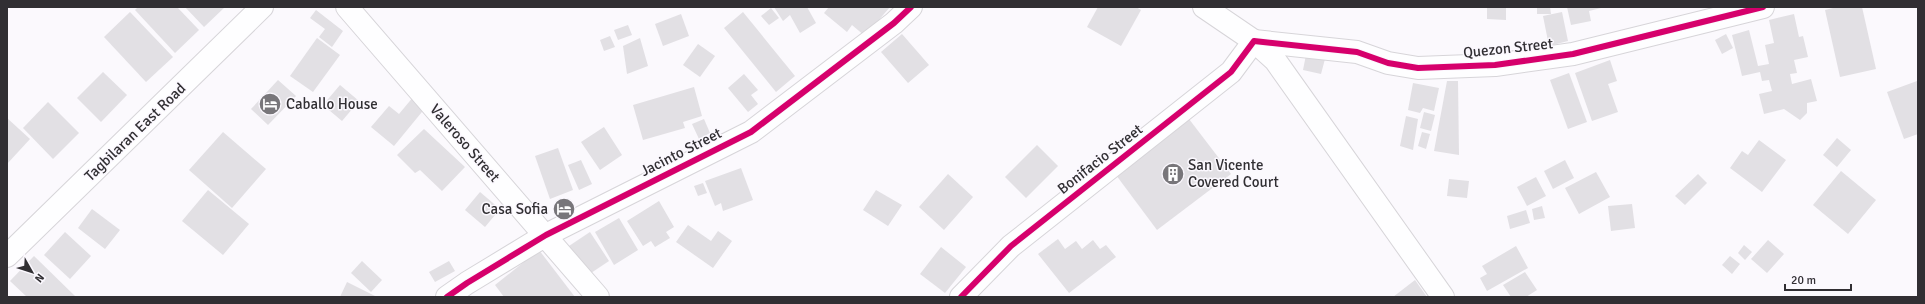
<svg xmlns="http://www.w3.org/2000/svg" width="1925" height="304" viewBox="0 0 1925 304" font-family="Signika,sans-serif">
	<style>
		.building { fill: #e2e0e4 }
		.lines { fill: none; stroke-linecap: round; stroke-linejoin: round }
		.minor-casing { stroke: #d7d5d9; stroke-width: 24 }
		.major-casing { stroke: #d7d5d9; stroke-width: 24 }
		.minor { stroke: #fefeff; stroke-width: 22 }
		.major { stroke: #fefeff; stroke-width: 22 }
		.cycleway-casing { stroke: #fbf8fe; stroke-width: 8 }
		.cycleway { stroke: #d6006c; stroke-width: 6 }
		.labels { text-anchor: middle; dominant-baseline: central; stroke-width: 3; stroke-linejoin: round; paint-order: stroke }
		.street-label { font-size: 15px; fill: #312f33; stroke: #fbf8fe }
		.poi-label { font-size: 15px; fill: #312f33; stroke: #fbf8fe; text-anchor: start }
	</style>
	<rect width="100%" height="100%" fill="#fbf9fd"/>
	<g class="building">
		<path d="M138,7H177L199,30L175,53L135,10Z"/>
		<path d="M185,7H225L204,27Z"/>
		<path d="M774,7H807L816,23L800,33L790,15L783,21Z"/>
		<path d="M829,7H890L865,36L852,25L847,32L824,13Z"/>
		<path d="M1098,7H1136L1141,10L1121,46L1087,27Z"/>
		<path d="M1487,7H1506V20L1487,19Z"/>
		<path d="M1537,7H1550L1551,14H1537Z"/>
		<path d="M1567,7H1601V8L1589,11L1591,21L1571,25Z"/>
		<path d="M1837,7H1862L1876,69L1840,77L1825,10Z"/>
		<path d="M771,8L779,18L769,25L761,16Z"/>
		<path d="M316,10L343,31L332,47L319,37L325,29L310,18Z"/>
		<path d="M130,12L173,57L146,82L104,37Z"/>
		<path d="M743,12L795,76L776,92L724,28Z"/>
		<path d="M1562,12L1568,41L1549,46L1543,16Z"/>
		<path d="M681,14L689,36L663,46L655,24Z"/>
		<path d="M1794,14L1799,37L1803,36L1808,57L1794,60L1797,73L1790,74L1792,84L1811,79L1817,101L1807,103V113L1800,120L1784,109L1764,114L1759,94L1772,91L1769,80L1762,81L1760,72L1742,76L1732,35L1749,30L1758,66L1769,64L1765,45L1774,43L1769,20Z"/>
		<path d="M628,25L632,35L618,40L614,30Z"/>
		<path d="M902,34L929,65L908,83L881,52Z"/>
		<path d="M1726,34L1733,48L1722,54L1715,40Z"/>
		<path d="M610,36L615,47L604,51L600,40Z"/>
		<path d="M317,38L340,55L313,92L290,76Z"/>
		<path d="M640,38L648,66L627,74L623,46Z"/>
		<path d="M698,44L715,56L700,77L683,65Z"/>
		<path d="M1306,55L1325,59L1321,74L1303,70Z"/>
		<path d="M1610,60L1617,81L1608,84L1618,112L1592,121L1575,73Z"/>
		<path d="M103,72L127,95L101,122L77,98Z"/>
		<path d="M1569,73L1587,122L1568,129L1550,80Z"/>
		<path d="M744,74L758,90L751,95L758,104L748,112L728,88Z"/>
		<path d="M278,80L296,96L268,125L251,109Z"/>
		<path d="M1447,81H1458L1459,155L1434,151Z"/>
		<path d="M1917,81L1918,134L1904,139L1887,92Z"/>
		<path d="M1413,83L1439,88L1434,111L1423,108L1420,113L1408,110Z"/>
		<path d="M340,85L359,101L342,121L323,105Z"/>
		<path d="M694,87L702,116L683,122L685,128L643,140L633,105Z"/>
		<path d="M414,96L426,107L394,146L371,127L389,106L399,114Z"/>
		<path d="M48,102L79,133L53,159L23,128Z"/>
		<path d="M1424,112L1435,115L1431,131L1420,128Z"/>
		<path d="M1406,116L1418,119L1413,150L1400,146Z"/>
		<path d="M7,118L30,139L7,164Z"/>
		<path d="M704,119L710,133L699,139L692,124Z"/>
		<path d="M1189,119L1231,174L1157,230L1116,175Z"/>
		<path d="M604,127L622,155L600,170L581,142Z"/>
		<path d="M424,129L465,167L442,191L420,170L415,173L397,155Z"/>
		<path d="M223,132L266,169L232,208L189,170Z"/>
		<path d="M1422,132L1430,134L1426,149L1418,146Z"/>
		<path d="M1837,138L1851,150L1837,167L1823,155Z"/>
		<path d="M1759,140L1786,160L1762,192L1730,168L1742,151L1748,155Z"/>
		<path d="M1037,145L1058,166L1026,198L1005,177Z"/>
		<path d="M558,148L573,190L550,199L535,156Z"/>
		<path d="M581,160L592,184L579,190L568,165Z"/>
		<path d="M1565,160L1574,178L1553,189L1544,171Z"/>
		<path d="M741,168L753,200L723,211L721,203L715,206L705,181Z"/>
		<path d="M1841,171L1876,200L1848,234L1813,205Z"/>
		<path d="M1596,172L1610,197L1579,214L1565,188Z"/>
		<path d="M948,174L973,197L944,230L919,207Z"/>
		<path d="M1698,174L1707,183L1685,205L1675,196Z"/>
		<path d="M1536,177L1546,196L1527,206L1517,187Z"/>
		<path d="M1449,179L1469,181L1467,198L1447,196Z"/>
		<path d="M703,183L707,193L698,196L694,186Z"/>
		<path d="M208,190L249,224L223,255L182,221Z"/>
		<path d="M876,190L902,205L888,226L863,210Z"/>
		<path d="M480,192L500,209L485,227L465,210Z"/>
		<path d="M659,201L674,227L666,232L670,238L655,247L651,241L643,246L627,221Z"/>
		<path d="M1632,204L1635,228L1611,231L1608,206Z"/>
		<path d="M1542,206L1545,218L1534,220L1532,209Z"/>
		<path d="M92,209L120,230L105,249L78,228Z"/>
		<path d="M1526,210L1530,223L1510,229L1507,216Z"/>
		<path d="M619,218L638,250L614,265L595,232Z"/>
		<path d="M688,225L711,241L718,231L732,241L713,268L676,242Z"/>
		<path d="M65,232L91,256L70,279L44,255Z"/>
		<path d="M590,232L609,261L588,275L569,246Z"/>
		<path d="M1058,239L1065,249L1076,241L1082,249L1093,240L1100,249L1106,245L1116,257L1069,293L1038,254Z"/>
		<path d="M1768,240L1784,254L1767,273L1751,259Z"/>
		<path d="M1744,245L1752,252L1745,260L1738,253Z"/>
		<path d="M1516,246L1528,268L1487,291L1480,278L1487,274L1482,266Z"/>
		<path d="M941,247L966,267L945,293L920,274Z"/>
		<path d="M539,250L575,297H504L495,285Z"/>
		<path d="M34,256L76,297H27L10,281Z"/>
		<path d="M1730,256L1740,264L1732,274L1722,265Z"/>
		<path d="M362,261L382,280L371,292L351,273Z"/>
		<path d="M449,261L455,271L435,282L429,272Z"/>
		<path d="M1525,272L1537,290L1526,297H1511L1503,285Z"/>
		<path d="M1415,280L1427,297H1393Z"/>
		<path d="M347,282L377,297H340Z"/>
	</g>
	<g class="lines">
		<g class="minor-casing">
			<g id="minor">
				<path d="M347,7L598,297"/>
				<path d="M1204,7L1254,41L1275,60L1443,297"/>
				<path d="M1254,41L1357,52L1388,63L1418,68L1495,65L1573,54L1763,7"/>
				<path d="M447,297L467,283L546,235L751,132L894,23L911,7"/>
				<path d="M961,297L1011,246L1231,72L1254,41"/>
			</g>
		</g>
		<g class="major-casing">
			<path id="major" d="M7,256L262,7"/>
		</g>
		<use href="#minor" class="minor"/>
		<use href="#major" class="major"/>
		<g class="cycleway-casing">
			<g id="cycleway">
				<path d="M447,297L467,283L546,235L751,132L894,23L911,7"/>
				<path d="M961,297L1011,246L1231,72L1254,41L1357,52L1388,63L1418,68L1495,65L1573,54L1763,7"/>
			</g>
		</g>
		<use href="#cycleway" class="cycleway"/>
	</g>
	<defs>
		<g id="hotel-disc" transform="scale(1.15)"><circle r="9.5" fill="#78767a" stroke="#fbf8fe"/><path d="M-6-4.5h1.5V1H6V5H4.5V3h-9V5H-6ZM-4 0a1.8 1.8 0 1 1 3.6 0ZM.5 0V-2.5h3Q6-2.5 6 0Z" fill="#fff"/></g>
		<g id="building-disc" transform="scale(1.15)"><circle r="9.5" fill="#78767a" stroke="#fbf8fe"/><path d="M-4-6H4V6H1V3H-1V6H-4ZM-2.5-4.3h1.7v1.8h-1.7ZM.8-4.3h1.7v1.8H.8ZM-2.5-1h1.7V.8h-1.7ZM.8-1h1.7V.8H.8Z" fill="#fff"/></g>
	</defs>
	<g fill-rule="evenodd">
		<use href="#hotel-disc" x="270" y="104"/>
		<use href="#building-disc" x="1173" y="174"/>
		<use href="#hotel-disc" x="564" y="209"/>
	</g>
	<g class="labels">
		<g class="street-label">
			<text transform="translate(1508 48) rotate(-6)">Quezon Street</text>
			<text transform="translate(135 132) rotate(-44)">Tagbilaran East Road</text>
			<text transform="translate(465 143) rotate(49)">Valeroso Street</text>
			<text transform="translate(681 152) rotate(-27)">Jacinto Street</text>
			<text transform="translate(1100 159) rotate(-38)">Bonifacio Street</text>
		</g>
		<g class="poi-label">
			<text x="286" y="104">Caballo House</text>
			<text x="1188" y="165">San Vicente<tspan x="1188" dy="17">Covered Court</tspan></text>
			<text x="548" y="209" text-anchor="end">Casa Sofia</text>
		</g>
	</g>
	<rect width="1925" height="304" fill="none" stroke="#312f33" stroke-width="16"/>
	<g transform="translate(32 272) rotate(129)" stroke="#fbf8fe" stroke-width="3" paint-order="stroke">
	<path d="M0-3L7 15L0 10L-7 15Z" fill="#312f33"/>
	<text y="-6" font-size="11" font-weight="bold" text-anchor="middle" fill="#312f33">N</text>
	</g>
	<path d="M1785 284v6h66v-6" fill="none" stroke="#312f33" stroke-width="2"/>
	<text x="1791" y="284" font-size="12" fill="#312f33" stroke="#fbf8fe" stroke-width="3" paint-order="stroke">20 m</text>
</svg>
